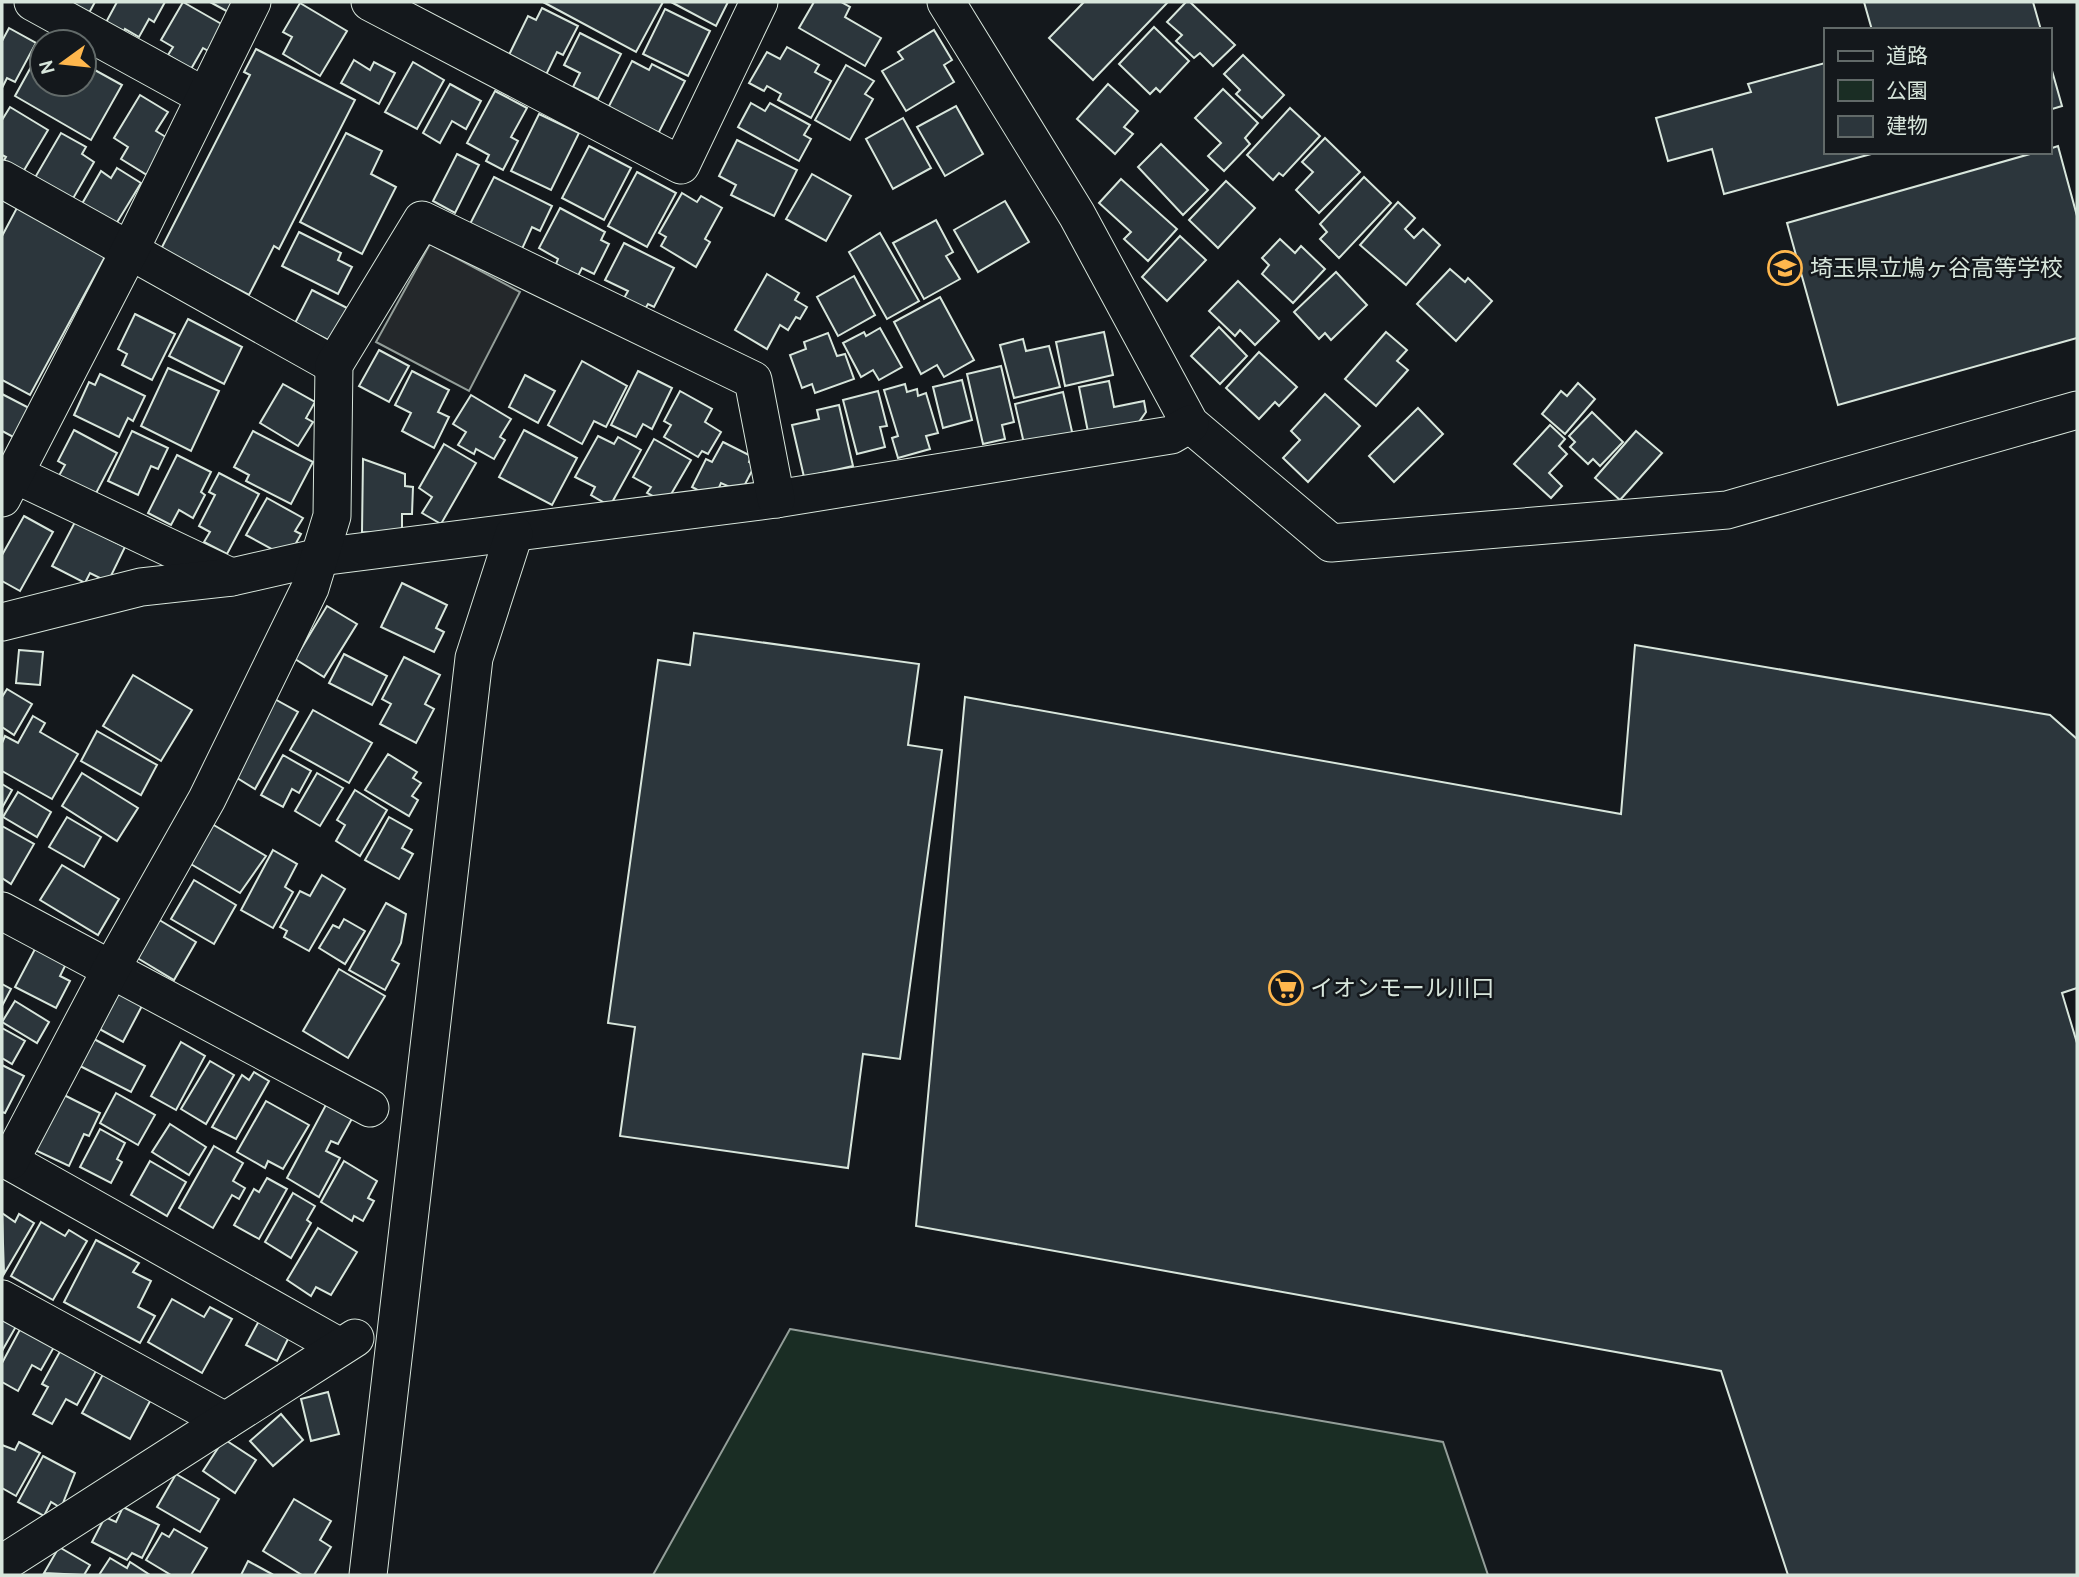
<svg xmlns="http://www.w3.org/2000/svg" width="2079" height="1577" viewBox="0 0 2079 1577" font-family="Cabin,'Noto Sans JP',sans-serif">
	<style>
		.green { fill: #1a2d24; stroke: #939e99; stroke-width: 2 }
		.parking { fill: #24282b; stroke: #939e99; stroke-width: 2 }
		.building { fill: #2c363c; stroke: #d8e6dc; stroke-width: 2 }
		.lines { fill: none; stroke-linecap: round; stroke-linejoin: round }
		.street-casing { stroke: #d8e6dc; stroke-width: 39 }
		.street { stroke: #14181c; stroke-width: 37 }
		.labels { text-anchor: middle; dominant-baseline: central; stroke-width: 5; stroke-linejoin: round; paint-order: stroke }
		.poi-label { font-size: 23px; fill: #d8e6dc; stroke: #14181c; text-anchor: start }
	</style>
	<rect width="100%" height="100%" fill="#14181c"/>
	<path class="green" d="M790,1329L1443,1442L1488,1575H653Z"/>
	<path class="parking" d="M430,244L520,292L469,391L376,342Z"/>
	<g class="building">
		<path d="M68,2H95L89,13Z"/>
		<path d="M117,2H165L154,22L149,19L139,37L125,29L122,36L104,26Z"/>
		<path d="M183,2L225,26L210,52L203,48L191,69L168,55L173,47L161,40Z"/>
		<path d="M210,2H237L230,13Z"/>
		<path d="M543,2H663L636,52Z"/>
		<path d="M671,2H728L716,26Z"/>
		<path d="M814,2H841L850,7L845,17L881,38L865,66L799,28Z"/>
		<path d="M1084,2H1168L1093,80L1049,38Z"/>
		<path d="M1186,2H1190L1235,45L1213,66L1200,53L1194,58L1176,41L1182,35L1167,22Z"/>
		<path d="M1864,2H2033L2041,30H1872Z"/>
		<path d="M300,3L347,31L320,76L283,54L292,37L283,32Z"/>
		<path d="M542,8L578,26L563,55L557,52L543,81L505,63L528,16L536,20Z"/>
		<path d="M665,9L710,31L688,76L643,54Z"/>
		<path d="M1154,27L1189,61L1160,92L1156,88L1150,94L1119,64Z"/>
		<path d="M9,28L36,43L15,82L7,78L2,88V41Z"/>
		<path d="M934,30L952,60L944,65L954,82L906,111L882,71L903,59L898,52Z"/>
		<path d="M580,33L621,54L598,99L573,87L580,73L564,65Z"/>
		<path d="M42,47V84H84V64L122,85L91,140L15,96Z"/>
		<path d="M787,47L819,65L815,72L831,81L811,118L778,100L781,94L767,86L764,91L749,83L767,52L780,59Z"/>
		<path d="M256,49L355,100L279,249L274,246L249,295L161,249L250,75L244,72Z"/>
		<path d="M1243,55L1284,95L1262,118L1236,94L1240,90L1224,74Z"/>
		<path d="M354,60L370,70L374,62L395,73L379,104L341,83Z"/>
		<path d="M2049,60L2062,106L2049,110Z"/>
		<path d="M632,61L649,70L652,64L685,81L658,134L608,108Z"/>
		<path d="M413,62L444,80L417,129L385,112Z"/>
		<path d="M1825,63V152L1875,153L1724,194L1712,149L1668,161L1656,118L1751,92L1748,84Z"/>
		<path d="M846,65L874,81L865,94L873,99L850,140L815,120Z"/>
		<path d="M450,84L481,101L466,129L452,121L440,143L423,133Z"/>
		<path d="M1108,84L1138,111L1124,127L1133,134L1115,154L1077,119Z"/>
		<path d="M1223,89L1258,123L1245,138L1250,144L1224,171L1208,156L1221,143L1195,118Z"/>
		<path d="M495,91L527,108L511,137L518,141L503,170L486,161L489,155L467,143Z"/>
		<path d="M140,95L168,112L156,131L169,139L147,175L121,159L128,147L114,138Z"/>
		<path d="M751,103L765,111L770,103L810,125L804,135L811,139L799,161L738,127Z"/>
		<path d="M956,106L983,154L945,176L917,127Z"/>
		<path d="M10,107L48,130L20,177L2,164L6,157L2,155V120Z"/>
		<path d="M1290,108L1320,136L1283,176L1279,173L1273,180L1247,155Z"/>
		<path d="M539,114L579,133L551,190L511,171Z"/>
		<path d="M903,118L931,168L893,189L866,139Z"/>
		<path d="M61,133L86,147L82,154L94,162L71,202L33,181Z"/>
		<path d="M346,133L382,151L371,174L396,187L362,254L300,222Z"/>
		<path d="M1325,138L1360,172L1319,213L1296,190L1313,172L1302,162Z"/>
		<path d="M737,140L797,170L774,216L731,195L736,185L719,176Z"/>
		<path d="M1161,144L1208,190L1183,215L1138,167Z"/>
		<path d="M589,146L631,168L604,220L562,198Z"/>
		<path d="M2058,146L2077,216V338L1838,405L1787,223L2037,152H2049V149Z"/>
		<path d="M457,154L479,165L455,213L433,201Z"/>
		<path d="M117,168L141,183L113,229L79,209L101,171L111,178Z"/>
		<path d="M637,172L676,193L647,247L608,226Z"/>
		<path d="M812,174L851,196L826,241L786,219Z"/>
		<path d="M494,177L552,206L540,231L532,227L522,249L470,224Z"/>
		<path d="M1364,177L1391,203L1339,258L1320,239L1327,232L1320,224Z"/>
		<path d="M1121,179L1177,229L1148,261L1124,239L1131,232L1099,203Z"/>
		<path d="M1226,181L1255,208L1218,248L1189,220Z"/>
		<path d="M682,193L697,202L701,196L722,208L705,239L710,242L696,267L661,246L666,237L659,233Z"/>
		<path d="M1005,201L1029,242L978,272L954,230Z"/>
		<path d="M1398,202L1415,218L1405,229L1414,238L1423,229L1440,245L1406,285L1360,245Z"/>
		<path d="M19,204L107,253L30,395L2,380V236Z"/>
		<path d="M560,208L605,232L601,240L609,244L594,274L582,268L578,276L556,264L558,259L539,248Z"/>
		<path d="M936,220L953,252L946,256L960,279L924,299L893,243Z"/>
		<path d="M299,232L341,253L338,260L352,267L338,294L282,266Z"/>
		<path d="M880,233L919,301L887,319L849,252Z"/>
		<path d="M1180,236L1206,260L1167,301L1142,277Z"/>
		<path d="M1280,239L1295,253L1301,246L1325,269L1293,303L1262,274L1269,265L1262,258Z"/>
		<path d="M624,243L674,268L654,307L648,304L645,309L624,298L628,291L605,280Z"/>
		<path d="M1450,269L1465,282L1468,278L1492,301L1456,341L1417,304Z"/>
		<path d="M1336,272L1367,305L1331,340L1325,333L1319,339L1294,312Z"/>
		<path d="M767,274L799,293L795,300L807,307L800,319L796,317L788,330L780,325L767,349L735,330Z"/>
		<path d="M854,276L875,315L838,336L817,297Z"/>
		<path d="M1238,281L1279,321L1255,345L1240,330L1235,336L1209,311Z"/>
		<path d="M312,290L351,310L334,343L295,323Z"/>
		<path d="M940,297L974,360L944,377L937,365L921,374L894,322Z"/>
		<path d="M135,314L175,334L152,380L122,365L127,354L118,349Z"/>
		<path d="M188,319L242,347L224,384L169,356Z"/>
		<path d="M1219,327L1247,356L1220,384L1191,356Z"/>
		<path d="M880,328L902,367L879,380L873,370L861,377L843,343L864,332L866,336Z"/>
		<path d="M1104,332L1113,375L1065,386L1056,342Z"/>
		<path d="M1386,332L1407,350L1397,361L1408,370L1376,406L1345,379Z"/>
		<path d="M828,333L837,356L845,354L854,379L815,393L812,384L802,388L790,355L806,349L804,342Z"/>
		<path d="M1023,339L1026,351L1049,346L1060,387L1014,398L1000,345Z"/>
		<path d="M379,350L409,366L389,402L359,386Z"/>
		<path d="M1259,352L1297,387L1279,406L1275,402L1259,419L1226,388Z"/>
		<path d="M582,361L627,386L606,427L594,421L582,444L548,425Z"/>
		<path d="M1001,366L1014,422L1002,425L1005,439L983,444L967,374Z"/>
		<path d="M168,368L219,391L191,451L141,426Z"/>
		<path d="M412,371L449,390L438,412L449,417L434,448L402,431L411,413L395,405Z"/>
		<path d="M638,371L672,388L652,429L643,424L636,437L611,425Z"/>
		<path d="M100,374L145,396L133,421L128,418L119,437L74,415L89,382L95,385Z"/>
		<path d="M525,375L555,391L538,423L509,407Z"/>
		<path d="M962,380L972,420L943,428L933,387Z"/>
		<path d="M1109,381L1114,407L1144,401L1146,412L1136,426L1089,437L1079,387Z"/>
		<path d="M1578,383L1595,399L1565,434L1542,414L1561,391L1567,396Z"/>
		<path d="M283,384L315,402L306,418L313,422L298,446L260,423Z"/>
		<path d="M905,384L907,392L917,389L918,396L926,393L938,433L926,436L930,449L898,458L892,438L898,436L884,390Z"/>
		<path d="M680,391L712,409L705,422L721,432L708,454L702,451L698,457L664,437L671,425L664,421Z"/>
		<path d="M878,391L887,426L880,427L885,447L857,454L843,400Z"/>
		<path d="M1063,392L1073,436L1025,448L1015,404Z"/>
		<path d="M2,394L31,409L17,439L2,431Z"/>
		<path d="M1325,394L1360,426L1308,482L1283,458L1300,440L1291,431Z"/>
		<path d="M471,395L511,419L500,437L505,440L494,459L476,449L474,454L458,445L466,432L453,424Z"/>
		<path d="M839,405L853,466L804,477L792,425L819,419L817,410Z"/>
		<path d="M1418,408L1443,434L1394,482L1369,456Z"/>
		<path d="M1592,412L1623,442L1600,466L1593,459L1588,464L1570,447L1575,442L1569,436Z"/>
		<path d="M1550,425L1565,439L1559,446L1567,454L1549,473L1562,486L1551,498L1514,464Z"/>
		<path d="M74,430L117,453L93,499L56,481L65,465L58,461Z"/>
		<path d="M524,430L577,458L552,505L499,477Z"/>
		<path d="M132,431L168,448L158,469L151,466L138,495L108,481Z"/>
		<path d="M253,431L313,462L291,504L246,481L249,475L234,467Z"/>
		<path d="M1636,431L1662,453L1620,500L1595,478Z"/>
		<path d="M598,436L614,444L618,437L641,450L610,506L591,495L595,487L575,477Z"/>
		<path d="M654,439L691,460L666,503L647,493L651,487L633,477Z"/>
		<path d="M723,442L751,456L749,462L755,465L741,492L721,483L714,499L692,487L706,459L712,462Z"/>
		<path d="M444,444L476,463L441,524L422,513L432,497L419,488Z"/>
		<path d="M177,455L211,472L201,492L205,495L193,518L179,510L171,525L148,513Z"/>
		<path d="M363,459L405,474V486L413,487L412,514H402V533L362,532Z"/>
		<path d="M219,473L259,494L227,554L204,542L210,532L199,526L215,495L209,492Z"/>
		<path d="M267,498L303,518L295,531L301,534L288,558L246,535Z"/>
		<path d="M24,516L53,532L20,591L2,581V555Z"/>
		<path d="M75,522L125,547L108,582L90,573L85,583L52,566Z"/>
		<path d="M402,583L447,605L436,628L444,632L434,652L381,627Z"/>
		<path d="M327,606L357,624L324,677L295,659Z"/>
		<path d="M694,633L919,664L908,745L942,750L900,1059L863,1054L848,1168L620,1136L635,1027L608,1023L658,660L690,665Z"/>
		<path d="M1635,645L2050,715L2077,739V988L2062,993L2077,1043V1575H1788L1721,1371L916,1226L965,697L1621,814Z"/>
		<path d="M19,650L43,652L40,685L16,683Z"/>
		<path d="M344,654L387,676L372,705L329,683Z"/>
		<path d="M404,657L440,675L425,704L434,709L416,743L380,724L391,704L382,699Z"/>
		<path d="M133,675L192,710L161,761L103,726Z"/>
		<path d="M7,689L32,704L14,735L2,727V697Z"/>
		<path d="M271,697L298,712L255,789L229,773Z"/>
		<path d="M313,710L372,743L349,783L290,750Z"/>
		<path d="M33,716L45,723L40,732L78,754L52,799L2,771V743L5,736L18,743Z"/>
		<path d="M97,731L157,765L141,795L81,761Z"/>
		<path d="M388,754L417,772L413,778L421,783L412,796L418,800L409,816L365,790Z"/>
		<path d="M283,755L311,771L299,793L292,789L283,807L261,795Z"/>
		<path d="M82,773L138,808L117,841L62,806Z"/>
		<path d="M317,773L343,788L320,826L295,811Z"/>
		<path d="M2,784L12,790L2,808Z"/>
		<path d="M355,790L387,810L360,856L336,841L345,825L337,820Z"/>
		<path d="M18,792L51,812L37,837L3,817Z"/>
		<path d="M67,817L101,837L84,867L49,847Z"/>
		<path d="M389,817L412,830L402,848L413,854L399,879L365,860Z"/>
		<path d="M207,821L266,856L240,893L184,860Z"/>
		<path d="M2,826L34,844L11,884L2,878Z"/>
		<path d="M273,850L297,864L285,887L293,892L273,928L241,910Z"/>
		<path d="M62,865L119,899L98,935L40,900Z"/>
		<path d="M322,875L345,889L309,951L284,937L287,931L280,927L300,891L310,896Z"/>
		<path d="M194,880L236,905L214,944L171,919Z"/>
		<path d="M386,903L406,914L401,943L392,960L399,964L385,990L349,970Z"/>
		<path d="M156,918L196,942L174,980L134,956Z"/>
		<path d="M344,919L365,931L345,964L319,948L333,925L339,928Z"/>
		<path d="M35,949L66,964L60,976L70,981L56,1008L15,987Z"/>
		<path d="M339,969L385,996L348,1058L303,1031Z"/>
		<path d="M2,984L11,989L2,1006Z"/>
		<path d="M114,989L143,1004L123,1042L94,1026Z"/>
		<path d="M15,1001L49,1022L37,1043L2,1022Z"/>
		<path d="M2,1028L25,1041L12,1064L2,1058Z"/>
		<path d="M92,1038L145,1066L131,1092L78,1065Z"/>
		<path d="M181,1042L205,1056L176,1110L151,1096Z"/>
		<path d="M210,1061L234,1075L206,1124L181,1109Z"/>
		<path d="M2,1065L24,1076L5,1113L2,1112Z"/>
		<path d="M254,1072L269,1081L236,1139L212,1127L242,1075L249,1080Z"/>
		<path d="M116,1093L155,1115L138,1145L100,1123Z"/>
		<path d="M62,1094L100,1113L89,1136L84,1134L69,1166L35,1150Z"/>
		<path d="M266,1101L309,1125L283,1169L268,1161L265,1168L237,1152Z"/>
		<path d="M328,1101L354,1115L338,1144L331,1141L326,1151L340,1158L319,1197L287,1178Z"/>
		<path d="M170,1124L206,1147L189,1175L152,1152Z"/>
		<path d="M100,1129L125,1143L117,1159L122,1162L111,1183L80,1167Z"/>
		<path d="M214,1146L243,1163L233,1181L245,1188L239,1199L232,1195L213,1228L179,1208Z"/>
		<path d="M150,1161L186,1182L167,1216L131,1195Z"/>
		<path d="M344,1161L377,1181L368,1198L374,1201L363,1221L354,1216L352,1221L321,1202Z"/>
		<path d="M267,1178L287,1189L259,1239L234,1225L254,1189L259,1192Z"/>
		<path d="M293,1193L315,1206L307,1220L311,1223L291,1258L265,1242Z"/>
		<path d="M2,1213L15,1222L19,1214L34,1223L4,1274Z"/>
		<path d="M41,1222L65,1236L69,1230L87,1241L53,1300L11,1276Z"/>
		<path d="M318,1228L357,1252L331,1295L316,1287L311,1296L287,1280Z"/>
		<path d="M96,1240L139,1263L133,1272L151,1281L138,1307L155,1316L140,1343L64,1302Z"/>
		<path d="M172,1299L204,1317L210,1307L232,1319L202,1373L148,1342Z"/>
		<path d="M2,1314L18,1323L2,1351Z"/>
		<path d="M260,1319L290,1335L277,1361L246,1345Z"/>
		<path d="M24,1322L58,1340L41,1370L32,1365L18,1391L2,1382V1363Z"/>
		<path d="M63,1346L80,1362L96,1371L77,1405L66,1399L52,1424L33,1414L48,1387L42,1384Z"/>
		<path d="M108,1365L156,1390L130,1439L82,1413Z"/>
		<path d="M328,1392L339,1434L311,1441L301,1399Z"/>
		<path d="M281,1414L303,1440L273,1466L250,1441Z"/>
		<path d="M224,1439L256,1460L235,1493L203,1471Z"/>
		<path d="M19,1442L40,1453L16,1496L2,1488V1445L15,1450Z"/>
		<path d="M43,1456L75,1473L61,1508L51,1502L44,1516L18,1502Z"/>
		<path d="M176,1474L219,1499L200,1532L157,1507Z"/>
		<path d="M294,1499L331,1521L320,1540L331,1547L314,1575H302L263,1551Z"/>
		<path d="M123,1507L159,1525L142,1558L132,1553L127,1560L92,1542L105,1517L116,1522Z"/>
		<path d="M174,1529L207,1548L191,1575H171L146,1560L162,1533L169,1537Z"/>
		<path d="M59,1547L90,1565L84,1575L44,1573Z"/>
		<path d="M110,1558L127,1568L130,1562L150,1575H99Z"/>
		<path d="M248,1561L272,1574L271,1575H241Z"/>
	</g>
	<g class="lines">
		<g class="street-casing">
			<g id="street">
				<path d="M33,2L204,96"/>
				<path d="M370,2L681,165L759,2"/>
				<path d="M946,2L1077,215L1190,424L1331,543L1727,510L2077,410"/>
				<path d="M2,179L334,365"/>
				<path d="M14,474L231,577"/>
				<path d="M2,498L130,250L252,2"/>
				<path d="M2,622L141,587L232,577L320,557L776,499L1171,435L1190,424"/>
				<path d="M2,911L370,1108"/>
				<path d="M2,1157L340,1347"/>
				<path d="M10,1161L110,971L207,799L310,588L332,516L334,365L422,220L753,380L776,499"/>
				<path d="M2,1299L225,1421"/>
				<path d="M2,1564L355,1338"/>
				<path d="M368,1575L474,658L514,534"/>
			</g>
		</g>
		<use href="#street" class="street"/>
	</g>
	<defs>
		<g id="school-ring" transform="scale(1.75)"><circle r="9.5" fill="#14181c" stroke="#ffb74d" stroke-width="1.5"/><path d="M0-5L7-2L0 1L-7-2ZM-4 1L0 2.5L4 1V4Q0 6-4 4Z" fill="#ffb74d"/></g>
		<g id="supermarket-ring" transform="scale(1.75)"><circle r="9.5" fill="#14181c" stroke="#ffb74d" stroke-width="1.5"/><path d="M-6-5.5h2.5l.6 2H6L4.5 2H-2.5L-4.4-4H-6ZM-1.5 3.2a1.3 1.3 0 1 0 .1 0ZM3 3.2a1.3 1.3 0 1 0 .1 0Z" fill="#ffb74d"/></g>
	</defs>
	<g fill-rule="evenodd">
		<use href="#school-ring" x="1785" y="268"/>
		<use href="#supermarket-ring" x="1286" y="988"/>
	</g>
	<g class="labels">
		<g class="poi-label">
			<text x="1810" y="268">埼玉県立鳩ヶ谷高等学校</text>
			<text x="1310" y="988">イオンモール川口</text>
		</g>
	</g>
	<rect width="2079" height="1577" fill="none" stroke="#d8e6dc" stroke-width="7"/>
	<rect x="1824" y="28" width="228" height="126" fill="#14181c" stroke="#626a69" stroke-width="2"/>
	<rect x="1838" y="51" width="35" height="10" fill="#14181c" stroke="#626a69" stroke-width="2"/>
	<text x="1886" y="63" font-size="21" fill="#d8e6dc">道路</text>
	<rect x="1838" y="80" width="35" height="21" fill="#1a2d24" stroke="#626a69" stroke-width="2"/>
	<text x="1886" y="98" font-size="21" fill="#d8e6dc">公園</text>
	<rect x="1838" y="116" width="35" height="21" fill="#2c363c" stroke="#626a69" stroke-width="2"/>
	<text x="1886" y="133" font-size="21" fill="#d8e6dc">建物</text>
	<g transform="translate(63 63) rotate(255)"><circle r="33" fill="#14181c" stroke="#626a69" stroke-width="2"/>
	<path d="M0-5L12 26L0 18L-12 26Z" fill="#ffb74d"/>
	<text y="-10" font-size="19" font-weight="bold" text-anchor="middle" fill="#d8e6dc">N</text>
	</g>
</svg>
